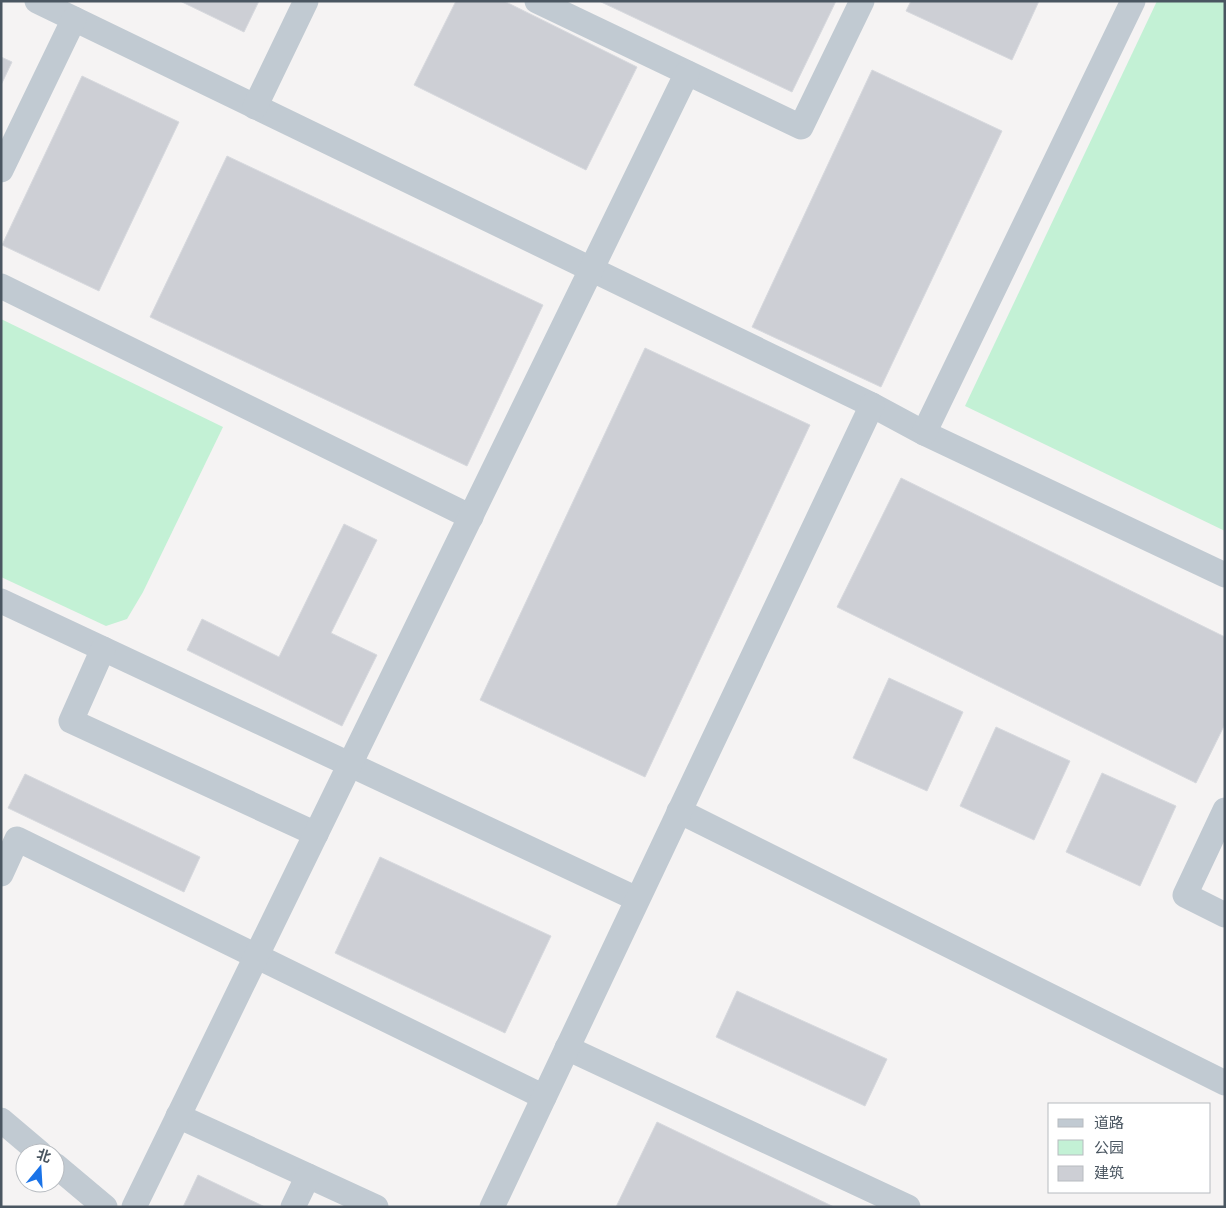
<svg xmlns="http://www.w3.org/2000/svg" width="1226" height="1208" viewBox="0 0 1226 1208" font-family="'Sofia Sans Condensed','Noto Sans SC',sans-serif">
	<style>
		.green { fill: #c3f1d5 }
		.building { fill: #cdcfd5; stroke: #d7d9de }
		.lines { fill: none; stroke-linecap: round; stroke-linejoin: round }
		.minor { stroke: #c1cad2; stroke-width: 25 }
	</style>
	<rect width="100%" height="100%" fill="#f5f3f3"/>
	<g class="green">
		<path d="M1157,1H1225V531L965,406Z"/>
		<path d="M1,319L223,427L143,592L127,619L106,626L1,577Z"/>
	</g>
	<g class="building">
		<path d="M180,1H259L244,32Z"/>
		<path d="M456,1H504L637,67L586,170L414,85Z"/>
		<path d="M599,1H836L792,92Z"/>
		<path d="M911,1H1039L1012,60L906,11Z"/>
		<path d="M1,57L12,62L1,85Z"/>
		<path d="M872,70L1002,131L881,387L752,327Z"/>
		<path d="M82,76L179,122L99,291L2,245Z"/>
		<path d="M227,156L543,305L467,466L150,317Z"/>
		<path d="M645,348L810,425L645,777L480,700Z"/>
		<path d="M901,478L1225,637V724L1196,783L837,607Z"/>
		<path d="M344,524L377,540L331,633L377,655L342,726L187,650L202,619L279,657Z"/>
		<path d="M889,678L963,712L927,791L853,758Z"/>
		<path d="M996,727L1070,761L1034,840L960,806Z"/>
		<path d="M1102,773L1176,806L1140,886L1066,852Z"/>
		<path d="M25,774L200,857L184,892L8,808Z"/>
		<path d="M380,857L551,936L505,1033L335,953Z"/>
		<path d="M737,991L887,1059L865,1106L716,1037Z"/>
		<path d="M657,1122L834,1207H616Z"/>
		<path d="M198,1175L265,1207H183Z"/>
	</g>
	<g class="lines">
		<g class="minor">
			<path d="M37,1L872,405L924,433L1225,575"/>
			<path d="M537,1L801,127L862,1"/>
			<path d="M255,107L306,1"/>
			<path d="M1,170L74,19"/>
			<path d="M1,286L471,517"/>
			<path d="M924,433L1133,1"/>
			<path d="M1,601L637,899"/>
			<path d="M103,649L71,721L316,834"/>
			<path d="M1225,810L1185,895L1225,915"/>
			<path d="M679,811L1225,1083"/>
			<path d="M1,874L17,839L544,1097"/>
			<path d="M567,1048L908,1207"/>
			<path d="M178,1116L376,1207"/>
			<path d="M1,1120L40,1153"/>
			<path d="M55,1165L105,1207"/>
			<path d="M134,1207L687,73"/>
			<path d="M293,1207L308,1176"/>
			<path d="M492,1207L872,405"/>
		</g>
	</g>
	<rect width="1226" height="1208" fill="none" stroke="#4a5661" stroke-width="5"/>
	<rect x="1048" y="1103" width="162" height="90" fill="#ffffff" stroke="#b7bbc0"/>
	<rect x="1058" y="1119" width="25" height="8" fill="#c1cad2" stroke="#b7bbc0"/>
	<text x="1094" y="1128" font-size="15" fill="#4a5661">道路</text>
	<rect x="1058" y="1140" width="25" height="15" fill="#c3f1d5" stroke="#b7bbc0"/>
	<text x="1094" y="1153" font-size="15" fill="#4a5661">公园</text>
	<rect x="1058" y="1166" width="25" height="15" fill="#cdcfd5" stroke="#b7bbc0"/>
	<text x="1094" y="1178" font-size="15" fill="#4a5661">建筑</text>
	<g transform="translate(40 1168) rotate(18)"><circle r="24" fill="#ffffff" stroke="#b7bbc0"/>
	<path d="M0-4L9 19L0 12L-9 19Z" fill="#1a73e8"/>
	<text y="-8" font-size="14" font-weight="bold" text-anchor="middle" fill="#4a5661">北</text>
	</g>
</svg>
